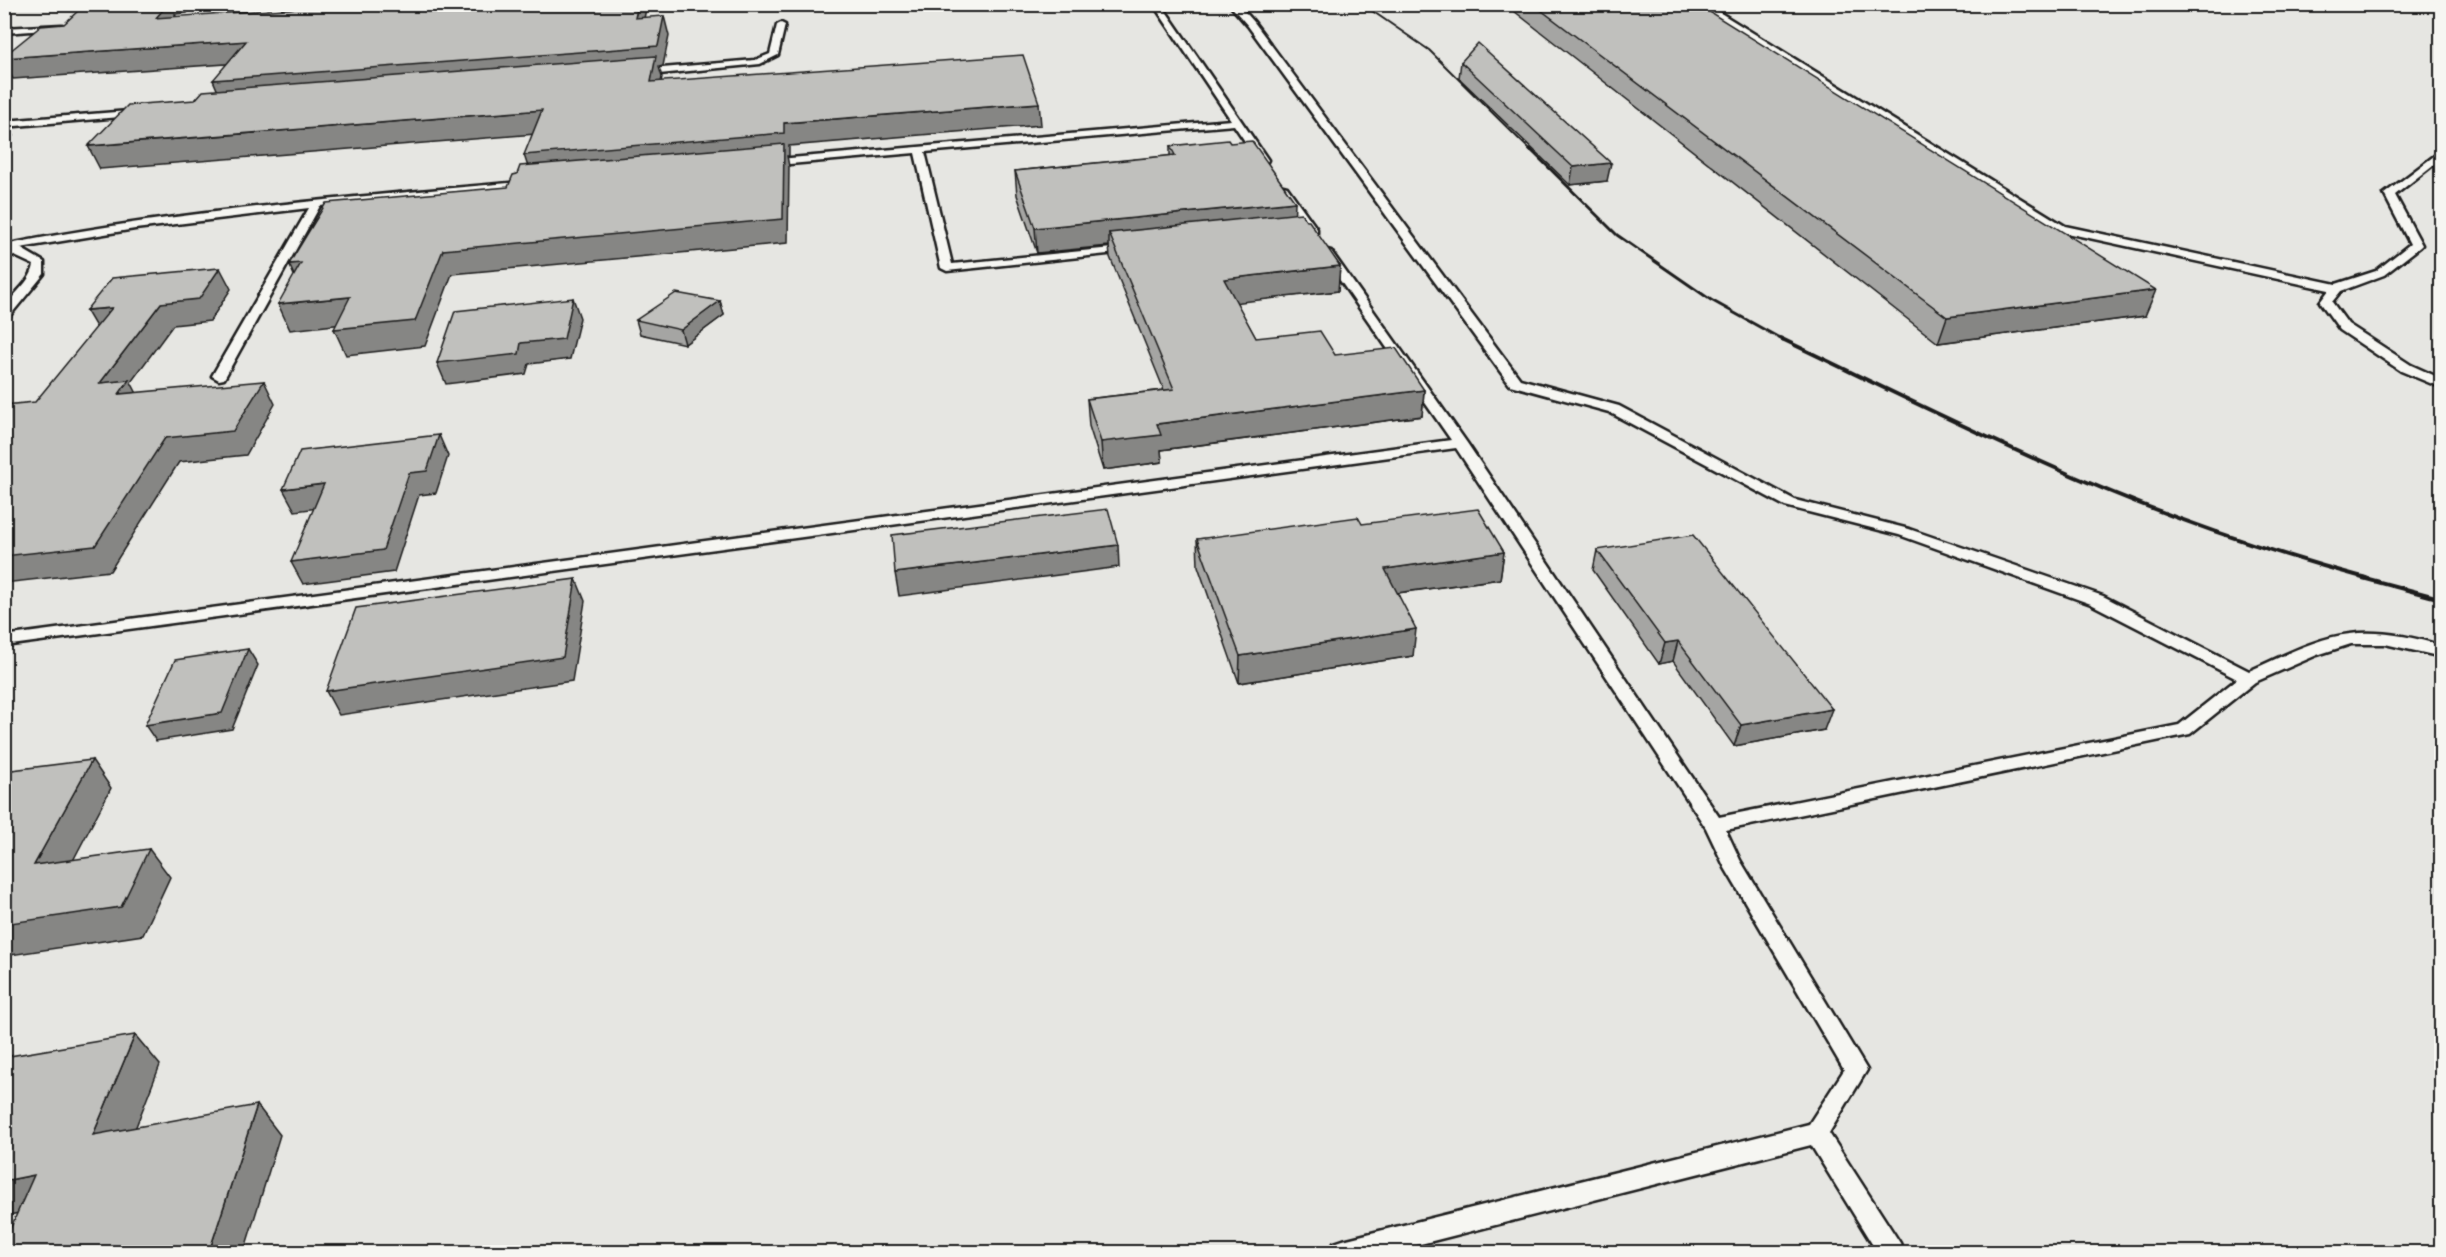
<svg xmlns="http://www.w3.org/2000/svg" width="2446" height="1257" viewBox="0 0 2446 1257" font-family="Pangolin,sans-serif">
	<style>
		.built { fill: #e6e6e2 }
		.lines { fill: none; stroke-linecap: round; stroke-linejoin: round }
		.lane-casing { stroke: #1c1c1c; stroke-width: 5 }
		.lane { fill: #f6f6f2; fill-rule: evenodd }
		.rail-far3 { stroke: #1c1c1c; stroke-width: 2 }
		.rail-far2 { stroke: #1c1c1c; stroke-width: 3 }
		.rail-far1 { stroke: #1c1c1c; stroke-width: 4 }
		.rail { stroke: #1c1c1c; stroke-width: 4.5 }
		.wall { fill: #a5a5a3; stroke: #1c1c1c; stroke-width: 1.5 }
		.shaded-wall { fill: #868684; stroke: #1c1c1c; stroke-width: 1.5 }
		.building { fill: #c0c0bd; stroke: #1c1c1c; stroke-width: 1.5 }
	</style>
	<rect width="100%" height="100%" fill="#f6f6f2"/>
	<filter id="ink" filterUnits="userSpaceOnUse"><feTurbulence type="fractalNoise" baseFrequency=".0167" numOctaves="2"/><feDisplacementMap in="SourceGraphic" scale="12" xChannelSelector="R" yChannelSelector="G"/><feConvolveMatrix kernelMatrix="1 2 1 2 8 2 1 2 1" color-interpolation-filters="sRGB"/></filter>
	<g filter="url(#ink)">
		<rect class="built" x="5" y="5" width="2436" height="1247"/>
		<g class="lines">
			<g class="lane-casing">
				<g id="lane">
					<path d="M4,4H9L4,7Z"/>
					<path d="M1153,4H1161L1268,160L1267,162H1259L1234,125L925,152L952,264L1132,246L1138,249L1136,251L947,271L941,268L915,153L767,166L762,163L767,160L1231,120Z"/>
					<path d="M1229,4H1238L1254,22L1520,379L1619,406L1795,500L1909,529L2103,596L2249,671C2281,657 2315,638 2350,634C2379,630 2413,637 2442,646V657L2385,644H2351L2317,655L2255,682L2190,734L1726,830L1740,860L1867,1070L1829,1133L1900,1243L1903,1252H1877L1811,1145L1389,1252H1331L1334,1243L1343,1240L1809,1124L1844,1070L1725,868L1706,828L1456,448L4,646V636L1451,440L1321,253L1327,250L1331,251L1467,443L1719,817L2179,725L2237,679L2091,604L1899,535L1785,506L1609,412L1510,385L1248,26Z"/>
					<path d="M1696,4H1706L2065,226L2336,284L2376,271L2410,244L2384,194L2442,150V158L2395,195L2422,245L2420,247L2384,275L2341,291L2332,302L2348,324L2411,365L2442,379V388L2401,371L2340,330L2320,302L2329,290L2057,231Z"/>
					<path d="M781,23L785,25L778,55L760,64L639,76L635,73L639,70L755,60L770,54L777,25Z"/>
					<path d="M62,25L63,27L59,29L4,33V28Z"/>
					<path d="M141,110L146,113L144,115L4,127V121Z"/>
					<path d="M530,181L535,184L534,186L320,206L224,379L219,380L212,376L309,208L135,229L20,248L44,262V274L8,318L4,319C4,296 30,287 34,265L4,251V245C178,210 354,197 530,181Z"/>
					<path d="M1283,186L1287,187L1317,229V233H1309L1278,189Z"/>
				</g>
			</g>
			<use href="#lane" class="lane"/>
			<path class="rail-far3" d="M1362,4L1429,50L1531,151"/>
			<path class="rail-far2" d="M1530,149L1617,235L1711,300L1783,340"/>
			<path class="rail-far1" d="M1780,338C1868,380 1955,423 2044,463C2145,509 2259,549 2366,578"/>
			<path class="rail" d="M2360,577L2442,599"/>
		</g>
		<g class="wall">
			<path d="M1505,4H1697L2145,316L1938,343Z"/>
			<path d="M1461,62L1607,181L1570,185L1459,78Z"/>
			<path d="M1230,143L1340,266L1338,291L1236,302L1256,338L1335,355L1424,390L1422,416L1161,450L1162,462L1103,470L1089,426L1087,399L1164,390L1110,257L1109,246L1037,253L1017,195L1015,171L1170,156V146Z"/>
			<path d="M720,301L724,315L685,344L640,334L636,320Z"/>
			<path d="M1362,524L1504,552L1500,579L1398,593L1413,656L1239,683L1198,566L1197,539Z"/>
			<path d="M1597,550L1824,730L1734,746L1673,661L1659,664L1593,570Z"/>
		</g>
		<g class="shaded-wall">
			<path d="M93,4H195L187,13L175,14L179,22L100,19Z"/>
			<path d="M266,4H277L273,7L268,8Z"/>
			<path d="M638,4H647L640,38L635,18Z"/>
			<path d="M821,4H867V5L821,8Z"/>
			<path d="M664,16L669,36L663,66L659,67L662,77L657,104L222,101L213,80Z"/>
			<path d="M246,41L254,62L13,79L4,64V58Z"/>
			<path d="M1039,103L1041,125L789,146V156H787L789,166L788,243L452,274L425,346L346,355L334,329L443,250L532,179L524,155L784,123Z"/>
			<path d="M542,110L548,133L100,169L88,146Z"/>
			<path d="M4,121L13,136L4,145Z"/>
			<path d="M1611,163L1607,181L1570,185L1573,167Z"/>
			<path d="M1295,202L1294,227L1109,233V246L1037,253L1035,228Z"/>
			<path d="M301,263L300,289L289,264Z"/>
			<path d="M1340,266L1338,291L1224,304V279Z"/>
			<path d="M220,268L231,289L210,321L173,325L131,382L142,403L113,406L100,383L161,303Z"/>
			<path d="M2156,290L2145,316L1938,343L1947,317Z"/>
			<path d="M350,297L361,322L290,330L278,304Z"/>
			<path d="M573,298L580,318L570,359L529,364L526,374L446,384L437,363L521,343Z"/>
			<path d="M720,301L724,315L685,344L681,330Z"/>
			<path d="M112,308L99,332L86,310Z"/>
			<path d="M264,381L275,404L246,455L179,462L110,571L4,583V556L165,438Z"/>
			<path d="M1424,390L1422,416L1161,450L1162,462L1103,470L1101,442L1157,424Z"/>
			<path d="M439,435L448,456L436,493L419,495L394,572L303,584L291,562L409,473Z"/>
			<path d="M324,484L335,506L295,511L283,489Z"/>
			<path d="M1118,545L1119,567L899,596L895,573Z"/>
			<path d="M1504,552L1500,579L1382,595L1385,569Z"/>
			<path d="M576,579L585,601L572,681L339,715L326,691Z"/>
			<path d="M1416,629L1413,656L1239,683L1240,656Z"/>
			<path d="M1678,641L1673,661L1659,664L1665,643Z"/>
			<path d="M248,649L258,665L232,729L156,741L145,725Z"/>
			<path d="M1832,709L1824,730L1734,746L1741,725Z"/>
			<path d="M92,760L111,788L56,893L34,865Z"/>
			<path d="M149,849L170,877L143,935L4,956V924Z"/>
			<path d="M135,1035L160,1065L121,1165L93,1135Z"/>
			<path d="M257,1105L280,1135L244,1252H209Z"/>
			<path d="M34,1175L64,1204L4,1216V1181Z"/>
		</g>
		<g class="building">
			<path d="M145,4H168L156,18L357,4H638L635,18L664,16L658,46L213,80L246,41L4,58V56L41,26L64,24L80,9Z"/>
			<path d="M1533,4H1697L2156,290L1947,317Z"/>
			<path d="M1478,43L1611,163L1573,167L1461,62Z"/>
			<path d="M1023,55L1039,103L784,123V133L524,155L542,110L88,146L128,105L195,100L203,91L656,56L651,82Z"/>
			<path d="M1228,140L1230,143L1252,141L1295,202L1035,228L1015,171L1175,155L1170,146Z"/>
			<path d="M784,144L783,219L443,250L415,321L334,329L350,297L278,304L301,263L289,264L326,203L508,187L513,175L517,174L520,166Z"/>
			<path d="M1301,213L1307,221H1309L1340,266L1224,279L1256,338L1320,331L1335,355L1396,348L1424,390L1157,424L1161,435L1101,442L1087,399L1174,389L1109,233Z"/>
			<path d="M220,268L199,299L161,303L100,383L129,380L119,394L264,381L233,431L165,438L95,546L4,556V405L35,402L112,308L86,310L112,278Z"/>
			<path d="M676,293L720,301L681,330L636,320Z"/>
			<path d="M573,298L564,339L521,343L519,354L437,363L455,311Z"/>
			<path d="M439,435L427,471L409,473L383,550L291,562L324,484L283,489L300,451Z"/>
			<path d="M1108,509L1118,545L895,573L892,535Z"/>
			<path d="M1478,509L1504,552L1385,569L1416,629L1240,656L1197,539L1358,517L1362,524Z"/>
			<path d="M1693,535L1832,709L1741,725L1678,641L1665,643L1597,550Z"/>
			<path d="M576,579L563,657L326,691L356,608Z"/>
			<path d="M248,649L222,713L145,725L175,660Z"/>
			<path d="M92,760L34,865L149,849L121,907L4,924V771Z"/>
			<path d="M135,1035L93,1135L257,1105L209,1252H4V1243L34,1175L4,1181V1057Z"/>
		</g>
	</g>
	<rect width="2446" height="1257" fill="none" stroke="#f6f6f2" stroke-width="24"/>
	<rect x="12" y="12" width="2422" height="1233" fill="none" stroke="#1c1c1c" stroke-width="2" filter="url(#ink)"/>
</svg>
